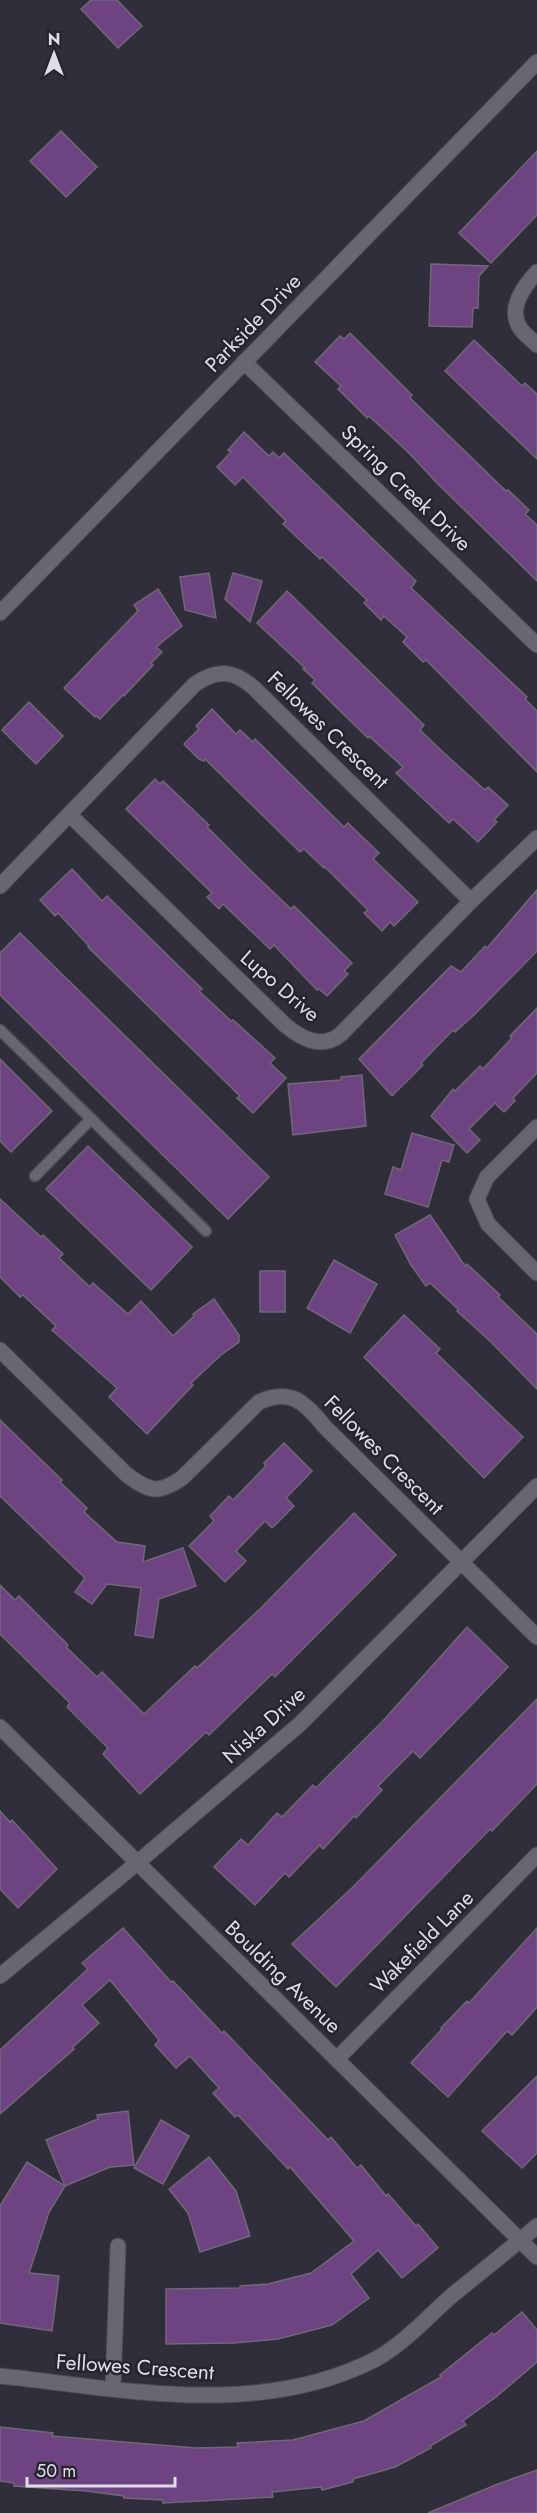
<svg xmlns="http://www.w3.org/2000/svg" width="537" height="2513" viewBox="0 0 537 2513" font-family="Jost,sans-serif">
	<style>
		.building { fill: #6e4382; stroke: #706875; stroke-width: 1.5 }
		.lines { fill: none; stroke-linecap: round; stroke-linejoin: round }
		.lane-casing { stroke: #4c4a54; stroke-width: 13 }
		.street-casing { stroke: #4c4a54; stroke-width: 17 }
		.secondary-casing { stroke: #4c4a54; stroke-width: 17 }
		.lane { stroke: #686673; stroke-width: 10 }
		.street { stroke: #686673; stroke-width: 15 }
		.secondary { stroke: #686673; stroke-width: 15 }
		.labels { text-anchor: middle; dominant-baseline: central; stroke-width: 5; stroke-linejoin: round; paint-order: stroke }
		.street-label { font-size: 21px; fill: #dfdee6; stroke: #262430 }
	</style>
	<rect width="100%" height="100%" fill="#302e3a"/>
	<g class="building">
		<path d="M91,0H117L142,26L118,48L81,9Z"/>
		<path d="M61,131L97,167L66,197L30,161Z"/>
		<path d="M537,151V215L491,263L459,233Z"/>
		<path d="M431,264L488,266L479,276L478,308H473L472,327L429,326Z"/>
		<path d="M350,333L412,395L410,398L506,491L508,490L529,510L525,514L537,525V581L436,482L409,453L369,416L367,418L338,389L341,386L315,362L340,336L344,339Z"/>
		<path d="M474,340L522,386L525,383L537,394V459L445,371Z"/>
		<path d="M244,432L269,456L273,452L279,458L284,453L416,581L411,588L527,697L525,699L537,711V772L426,660L423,662L403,642L407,637L384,616L381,620L364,603L367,600L322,557L320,559L283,524L286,521L243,477L235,485L217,467L231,452L228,450Z"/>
		<path d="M209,573L216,618L185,610L180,577Z"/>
		<path d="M233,573L262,581L250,622L225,599Z"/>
		<path d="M158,589L182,626L156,647L162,652L151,663L153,665L124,696L123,695L100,719L96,716L95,717L64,688L138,611L134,605Z"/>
		<path d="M287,591L424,725L420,730L445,754L485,790L488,787L508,805L494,820L497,822L478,842L453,819L449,823L396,773L403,767L369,736L368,738L335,706L312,683L315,680L303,669L305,668L257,623Z"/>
		<path d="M29,702L63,736L36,764L2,730Z"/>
		<path d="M212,709L236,734L240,730L253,742L255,739L344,827L348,823L379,853L373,859L418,902L394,926L390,922L382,931L364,913L368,910L325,867L324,868L304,849L300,852L205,759L204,761L199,759L184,744L199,729L196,726Z"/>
		<path d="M155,779L160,784L163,781L209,825L207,827L249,869L291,909L294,906L352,963L344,971L348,974L327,996L319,989L317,990L274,945L270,949L223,904L219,909L207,897L212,893L126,809Z"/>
		<path d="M72,869L102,901L107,896L202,989L199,991L231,1021L233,1020L275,1058L270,1063L286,1078L253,1113L237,1098L240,1096L88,947L89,946L58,913L55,916L40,900Z"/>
		<path d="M537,890V951L474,1015L455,1032L453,1030L421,1063L423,1065L392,1096L359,1059L451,966L461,972L485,946L487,948Z"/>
		<path d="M20,933L269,1177L228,1219L0,995V953Z"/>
		<path d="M537,1008V1073L513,1098L515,1101L504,1112L495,1103L469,1129L480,1140L467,1153L431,1116L453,1089L455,1091L480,1066L483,1069L512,1038L510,1036Z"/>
		<path d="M0,1059L52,1111L11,1152L0,1141Z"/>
		<path d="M362,1075L366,1126L293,1135L288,1084L341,1080V1077Z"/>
		<path d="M412,1133L454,1145L449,1162L442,1160L428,1207L385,1194L393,1167L401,1170Z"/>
		<path d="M88,1146L192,1247L151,1290L46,1189Z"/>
		<path d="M0,1199L41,1237L43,1235L63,1254L59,1258L90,1287L93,1283L128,1314L141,1301L173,1336L194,1316L193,1314L214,1299L239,1335V1342L221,1355L191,1383L193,1385L147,1434L109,1397L117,1388L52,1330L56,1326L23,1295L20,1297L0,1277Z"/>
		<path d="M430,1215L465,1266L467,1264L500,1295L498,1297L537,1334V1389L490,1341L457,1311L458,1309L430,1283L426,1286L411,1265L395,1235Z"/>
		<path d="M334,1260L377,1284L350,1333L307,1308Z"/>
		<rect x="260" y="1271" width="25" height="41"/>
		<path d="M404,1315L440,1349L436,1353L523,1437L484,1478L364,1357Z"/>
		<path d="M0,1420L62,1480L60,1482L87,1508L84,1512L117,1542L145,1546L143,1562L183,1548L196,1586L159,1599L153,1638L135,1635L141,1588L107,1584L92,1604L75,1592L85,1578L0,1496Z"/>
		<path d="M284,1443L312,1471L286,1498L294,1506L272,1528L265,1521L236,1551L246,1561L225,1582L189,1546L214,1521L210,1516L229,1496L233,1500L266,1466L264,1463Z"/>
		<path d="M354,1513L396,1555L275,1677L272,1674L209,1735L206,1732L140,1794L103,1754L108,1748L67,1707L70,1703L0,1634V1585L15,1600L19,1596L68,1645L66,1647L97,1677L102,1672L144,1714L195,1666L197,1668L261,1608Z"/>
		<path d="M467,1627L508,1667L420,1758L413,1751L378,1786L382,1790L356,1818L354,1816L323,1849L320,1845L289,1877L285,1873L255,1905L214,1867L241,1839L248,1845L277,1813L282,1817L313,1785L316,1788L382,1722Z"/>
		<path d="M537,1699V1784L492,1831L490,1829L336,1987L292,1944L354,1886Z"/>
		<path d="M0,1811L10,1822L12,1820L57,1869L18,1908L0,1889Z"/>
		<path d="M123,1928L171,1982L173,1981L222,2033L224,2031L328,2140L331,2137L357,2168L361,2165L386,2196L388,2194L416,2226L418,2224L438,2248L402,2278L378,2250L351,2274L369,2298L332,2325L278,2339L233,2343L166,2344V2289L240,2288V2286L268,2284L311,2273L354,2241L290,2167L288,2169L238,2115L235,2117L213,2093L219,2088L190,2056L176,2068L155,2045L159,2040L110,1980L82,2005L99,2023L73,2047L74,2049L0,2114V2050L88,1969L82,1963Z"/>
		<path d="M537,1928V2007L512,2035L507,2031L448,2097L411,2063L442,2029L441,2028L467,2001L469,2003Z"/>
		<path d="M537,2076V2153L522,2168L482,2131Z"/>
		<path d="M128,2111L134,2165L110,2167L65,2186L46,2140L98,2119L97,2115Z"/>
		<path d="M161,2120L189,2136L163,2184L134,2168Z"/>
		<path d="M209,2157L236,2191L250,2236L200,2252L188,2213L169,2189Z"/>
		<path d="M27,2162L65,2186L49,2212L29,2273L59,2276L52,2331L0,2323V2206Z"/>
		<path d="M522,2312L537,2330V2362L496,2397L463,2421L466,2425L430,2446L431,2448L395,2467L353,2479V2482L322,2490L321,2487L272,2492L273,2497L163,2503V2500L124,2498V2496L86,2491L14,2486V2483L0,2481V2427L53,2433L52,2436L196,2448L238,2447L237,2443L293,2440L364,2421L441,2377L440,2375L492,2333L494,2335Z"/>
		<path d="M537,2470V2513H428L498,2484Z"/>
	</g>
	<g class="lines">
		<g class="lane-casing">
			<g id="lane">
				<path d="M0,1030L206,1231"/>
				<path d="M35,1176L91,1119"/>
			</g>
		</g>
		<g class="street-casing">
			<g id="street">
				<path d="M537,272C524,286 507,308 520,328C524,334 532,340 537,345"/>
				<path d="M244,362L537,645"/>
				<path d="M70,815L285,1025C302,1039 322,1050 341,1034L471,901L537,838"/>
				<path d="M0,886L195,684C218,669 234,670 254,688L471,901"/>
				<path d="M537,1127L487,1177L477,1199L488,1224L537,1273"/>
				<path d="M0,1350L126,1474C148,1491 158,1495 182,1478L259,1402C290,1388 305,1402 324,1426L537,1637"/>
				<path d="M0,1727L537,2257"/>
				<path d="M0,1976L137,1863L300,1724L537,1486"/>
				<path d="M337,2059L537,1855"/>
				<path d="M0,2376C123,2389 260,2419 376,2359C403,2344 426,2319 449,2298C478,2274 508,2251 537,2226"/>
				<path d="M113,2388L118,2246"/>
			</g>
		</g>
		<g class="secondary-casing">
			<path id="secondary" d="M0,613L537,62"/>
		</g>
		<use href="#lane" class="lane"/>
		<use href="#street" class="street"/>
		<use href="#secondary" class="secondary"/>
	</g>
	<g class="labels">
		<g class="street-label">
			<text transform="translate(253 323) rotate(-46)">Parkside Drive</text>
			<text transform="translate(406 488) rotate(44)">Spring Creek Drive</text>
			<text transform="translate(328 730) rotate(44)">Fellowes Crescent</text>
			<text transform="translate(280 986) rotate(41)">Lupo Drive</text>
			<text transform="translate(384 1455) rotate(45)">Fellowes Crescent</text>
			<text transform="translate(264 1725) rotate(-42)">Niska Drive</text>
			<text transform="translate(422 1942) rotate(-45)">Wakefield Lane</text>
			<text transform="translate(283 1977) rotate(44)">Boulding Avenue</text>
			<text transform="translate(135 2367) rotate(4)">Fellowes Crescent</text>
		</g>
	</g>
	<g transform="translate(54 54)" stroke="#262430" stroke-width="4.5" paint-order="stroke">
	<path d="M0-4.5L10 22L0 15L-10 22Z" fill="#dfdee6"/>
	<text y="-9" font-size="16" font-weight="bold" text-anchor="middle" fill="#dfdee6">N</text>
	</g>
	<path d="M27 2477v9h148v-9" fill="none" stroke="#dfdee6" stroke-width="3"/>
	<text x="36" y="2477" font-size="18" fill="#dfdee6" stroke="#262430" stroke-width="4.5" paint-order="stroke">50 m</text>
</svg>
